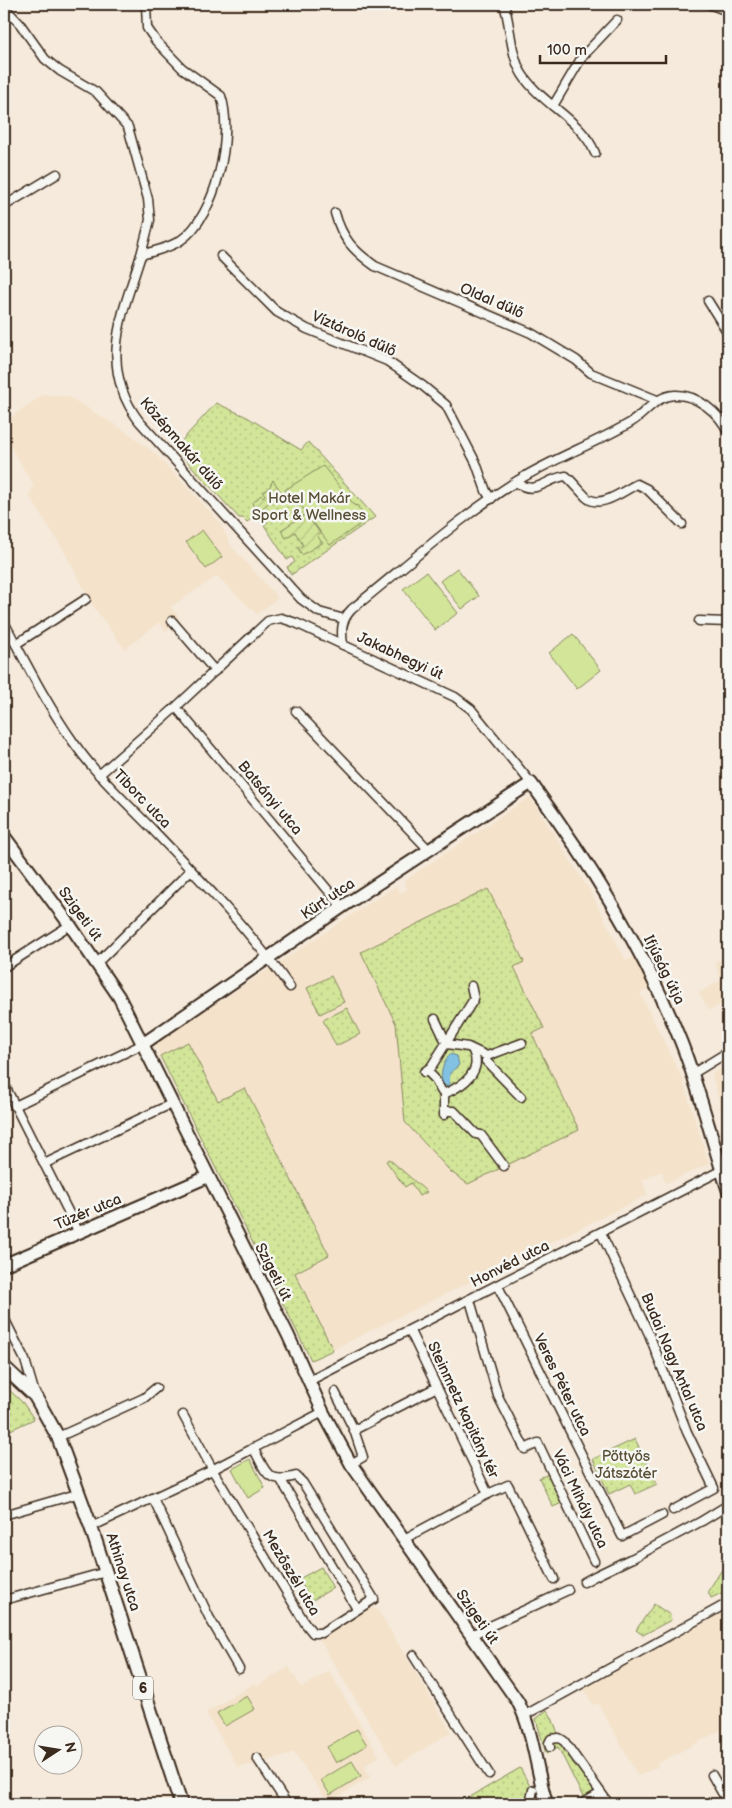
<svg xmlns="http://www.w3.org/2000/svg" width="732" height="1808" viewBox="0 0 732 1808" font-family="'Balsamiq Sans',sans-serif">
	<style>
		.built { fill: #f4e2ca }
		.grass { fill: url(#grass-dots); stroke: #86885c }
		.garden { fill: url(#garden-furrows); stroke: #86885c }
		.pitch { fill: #d2e599; stroke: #86885c }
		.water { fill: #82c1e2; stroke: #668594 }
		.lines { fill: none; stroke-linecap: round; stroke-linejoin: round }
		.street-casing { stroke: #3b2a1e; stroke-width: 11 }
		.secondary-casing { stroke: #3b2a1e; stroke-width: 15 }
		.primary-casing { stroke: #3b2a1e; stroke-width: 16 }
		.street { stroke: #f6f6f2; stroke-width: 8 }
		.secondary { stroke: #f6f6f2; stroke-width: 11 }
		.primary { stroke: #f6f6f2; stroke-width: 12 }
		.labels { text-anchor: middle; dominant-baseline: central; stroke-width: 5; stroke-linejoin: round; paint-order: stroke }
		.shield { fill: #f6f6f2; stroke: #73675e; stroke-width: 1 }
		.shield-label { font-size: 14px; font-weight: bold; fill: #3b2a1e }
		.street-label { font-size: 15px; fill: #3b2a1e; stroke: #f6f6f2 }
		.park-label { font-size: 15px; fill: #594f37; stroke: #f6f6f2 }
	</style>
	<defs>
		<pattern id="grass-dots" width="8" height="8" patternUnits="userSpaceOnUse" patternTransform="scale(1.25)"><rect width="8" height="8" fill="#d2e599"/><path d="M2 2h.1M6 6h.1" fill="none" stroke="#b5c583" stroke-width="1.8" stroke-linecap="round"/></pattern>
		<pattern id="garden-furrows" width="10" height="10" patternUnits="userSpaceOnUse" patternTransform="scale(1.25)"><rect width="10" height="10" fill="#d2e599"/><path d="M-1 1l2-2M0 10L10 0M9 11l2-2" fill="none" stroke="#b5c583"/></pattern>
	</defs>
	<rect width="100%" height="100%" fill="#f5eadb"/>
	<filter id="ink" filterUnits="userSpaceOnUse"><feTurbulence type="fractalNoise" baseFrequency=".02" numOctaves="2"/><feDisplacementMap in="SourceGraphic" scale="10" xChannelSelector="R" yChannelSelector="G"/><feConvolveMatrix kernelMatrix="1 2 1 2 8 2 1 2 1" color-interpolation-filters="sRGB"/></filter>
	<g filter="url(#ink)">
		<g class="built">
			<path d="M44,394L69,397L128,433L153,452L219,521L231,546L278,598L257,614L217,576L170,607L180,618L166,631L159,622L125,649L94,607L63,549L29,495L34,486L4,435V422Z"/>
			<path d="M530,797L590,891L626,961L636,956L651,987L640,993L682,1078L709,1164L666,1183L662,1171L649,1176L650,1178L642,1179L647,1195L311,1360L154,1044L396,886L400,893L408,889L404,881Z"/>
			<path d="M728,956V1001L709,1010L699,993L721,980L715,962Z"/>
			<path d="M728,1065V1136L712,1074Z"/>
			<path d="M370,1607L378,1610L451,1732L396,1766L319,1639Z"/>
			<path d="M728,1610V1726L657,1764L658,1766L638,1776L598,1703L593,1705L584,1688Z"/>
			<path d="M289,1667L301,1688L329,1671L379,1756L364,1766L371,1777L328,1802L294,1752L264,1762L260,1756L257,1764L238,1767L206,1713L255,1683L257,1686Z"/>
		</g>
		<g class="grass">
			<path d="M216,403L247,417L301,450L308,442L375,517L291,575L287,567L295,562L292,557L287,560L264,525L268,522L263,510L247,522L243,518H239L175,448Z"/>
			<path d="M488,889L524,962L514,967L544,1028L532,1034L579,1130L468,1184L451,1172L405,1122L396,1024L361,952Z"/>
			<path d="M331,976L344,1002L320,1014L307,988Z"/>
			<path d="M347,1008L360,1034L336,1046L323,1020Z"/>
			<path d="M188,1042L218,1101L245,1088L329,1255L295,1273L333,1350L311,1360L160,1056Z"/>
			<path d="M389,1159L427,1192L419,1196L411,1183L405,1187L386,1161Z"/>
			<path d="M4,1385L23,1403L34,1419L4,1433Z"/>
			<path d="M635,1439L657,1484L635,1494L630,1484L609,1494L593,1459Z"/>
			<path d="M549,1474L562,1503L553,1507L539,1478Z"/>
			<path d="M321,1567L333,1588L311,1601L299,1579Z"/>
			<path d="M723,1568L728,1572V1590L711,1598L708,1591Z"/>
			<path d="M654,1604L670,1615L671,1620L643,1635L636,1630Z"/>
			<path d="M547,1710C556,1722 555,1730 562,1742C571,1759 584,1775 594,1791L583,1797L558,1747L546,1754L536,1719Z"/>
			<path d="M520,1768L540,1804H458Z"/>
		</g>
		<g class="garden">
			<path d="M273,480L281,492L259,511L252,504L261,495L263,497L265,495L263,492L269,488Z"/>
			<path d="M306,514L320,533L317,535L322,543L302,555L298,548L303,545L295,532L286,538L281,530Z"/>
		</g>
		<g class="pitch">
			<path d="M323,466L355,506L357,505L366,520L330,545L299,503L296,504L285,490Z"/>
			<path d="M202,530L222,557L206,569L186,542Z"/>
			<path d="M457,568L479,596L462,609L440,581Z"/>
			<path d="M426,572L458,613L435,630L403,589Z"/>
			<path d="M573,634L601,670L577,689L549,653Z"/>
			<path d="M250,1459L265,1488L248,1498L232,1469Z"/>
			<path d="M247,1696L255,1709L225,1726L217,1713Z"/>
			<path d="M357,1729L367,1745L336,1763L327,1747Z"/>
			<path d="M352,1761L361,1776L330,1795L321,1780Z"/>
		</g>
		<path class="water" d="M450,1054L457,1056L459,1065L450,1073L449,1085L447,1086L443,1085C439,1074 443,1063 450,1054Z"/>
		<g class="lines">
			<g class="street-casing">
				<g id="street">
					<path d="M146,4L147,28L156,41L182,68L221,96C234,135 216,216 181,240C170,248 154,251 141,255C123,313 97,365 139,421L301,599L319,612L344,619"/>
					<path d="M504,4C511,26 510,54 522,74C541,104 582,120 595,153"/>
					<path d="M709,4L728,11"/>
					<path d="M4,7L20,24L45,59L60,71L96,92L128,127L148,199L150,220L141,255"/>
					<path d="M553,106L582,57L617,20"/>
					<path d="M4,206L57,174"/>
					<path d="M335,213C342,239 354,251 375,266L531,333L576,360L591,373L657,400"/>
					<path d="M221,256L277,312L307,329L387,361L423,386L446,405L476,463L486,491L491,499"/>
					<path d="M708,301L728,333"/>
					<path d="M516,482C536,497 546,478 566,476C573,482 579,490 586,497C600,510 623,491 637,484L647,489L682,524"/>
					<path d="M172,621L215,671"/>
					<path d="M699,621L728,622"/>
					<path d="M4,622C26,663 47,705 74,743C96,775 126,802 153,830C201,880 250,931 290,987"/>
					<path d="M16,644L86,599"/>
					<path d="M343,645C341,630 341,620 352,609C406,566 458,518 517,481C552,459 592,445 628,424C645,415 654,396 675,395C697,394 720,414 728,432"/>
					<path d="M176,707L342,907"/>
					<path d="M296,711L429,850"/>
					<path d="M99,775L176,707L268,621L281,618L296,623L455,697L471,709L531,783"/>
					<path d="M97,963L191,870"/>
					<path d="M4,967L70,925"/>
					<path d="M435,1019L447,1044L468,1047L487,1056L522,1043"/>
					<path d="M486,1061L521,1097"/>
					<path d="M427,1071L434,1078L442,1092L446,1093C464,1085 483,1071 473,1051"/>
					<path d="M424,1072L431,1067L474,999L471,986"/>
					<path d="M692,1074L728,1052"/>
					<path d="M4,1084L79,1233"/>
					<path d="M15,1106L143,1044"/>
					<path d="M446,1111H454L476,1134L481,1135L504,1166"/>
					<path d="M444,1115V1093"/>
					<path d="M44,1164L171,1104"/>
					<path d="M601,1233L649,1334L687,1432L714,1488L673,1510"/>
					<path d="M498,1286L622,1536L662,1515"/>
					<path d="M470,1300L498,1396L525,1449L538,1443L594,1561"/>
					<path d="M4,1318L25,1360L35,1394"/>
					<path d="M410,1331L488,1494L508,1485L554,1579"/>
					<path d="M309,1381L722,1170"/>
					<path d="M335,1392L354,1430"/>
					<path d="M183,1415L215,1474L305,1623L313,1633H321L374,1599L303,1483L296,1476C265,1485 266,1470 253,1448"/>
					<path d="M58,1437L144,1398L156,1388"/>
					<path d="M351,1464L363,1457L354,1430L437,1387"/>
					<path d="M281,1480L357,1609"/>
					<path d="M153,1498L209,1617L239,1669"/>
					<path d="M4,1515L80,1493"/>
					<path d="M702,1521L728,1505"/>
					<path d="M91,1527L208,1472L323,1412"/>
					<path d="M404,1539L488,1494"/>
					<path d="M633,1558L700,1522"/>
					<path d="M597,1575L630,1559"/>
					<path d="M584,1582L595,1576"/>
					<path d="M4,1600L106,1572"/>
					<path d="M471,1635L568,1590"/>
					<path d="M413,1655L489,1774"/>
					<path d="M525,1715L728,1603"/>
					<path d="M550,1747L549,1743L551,1739L559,1738L564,1741L609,1804"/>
					<path d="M257,1758L287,1804"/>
					<path d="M712,1775L728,1803"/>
					<path d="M530,1804L533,1790"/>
					<path d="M582,1804L601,1793"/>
				</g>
			</g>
			<g class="secondary-casing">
				<g id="secondary">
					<path d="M4,836L70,925L119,997L288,1335L323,1412L351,1464L518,1702C534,1733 536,1771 547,1804"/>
					<path d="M143,1044L342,907L531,783C590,863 644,949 681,1042C700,1090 712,1141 728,1190"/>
					<path d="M4,1265L207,1177"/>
				</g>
			</g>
			<g class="primary-casing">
				<path id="primary" d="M4,1367L35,1396L58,1437L91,1527L181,1804"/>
			</g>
			<use href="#street" class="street"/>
			<use href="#secondary" class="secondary"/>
			<use href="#primary" class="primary"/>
		</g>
	</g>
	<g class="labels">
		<rect class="shield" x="133" y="1676.5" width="20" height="23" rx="4"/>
		<g class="shield-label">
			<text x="143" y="1688">6</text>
		</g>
		<g class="street-label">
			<text transform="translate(492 301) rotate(23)">Oldal dűlő</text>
			<text transform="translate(354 334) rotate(24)">Víztároló dűlő</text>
			<text transform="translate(181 444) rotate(49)">Középmakár dűlő</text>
			<text transform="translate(400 656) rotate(25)">Jakabhegyi út</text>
			<text transform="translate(270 798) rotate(50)">Batsányi utca</text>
			<text transform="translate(142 799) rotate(46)">Tiborc utca</text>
			<text transform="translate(328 899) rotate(-34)">Kürt utca</text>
			<text transform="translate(80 914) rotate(54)">Szigeti út</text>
			<text transform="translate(664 970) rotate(64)">Ifjúság útja</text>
			<text transform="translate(88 1212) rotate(-23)">Tüzér utca</text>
			<text transform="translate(510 1264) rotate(-27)">Honvéd utca</text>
			<text transform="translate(273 1272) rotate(63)">Szigeti út</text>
			<text transform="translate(674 1362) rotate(67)">Budai Nagy Antal utca</text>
			<text transform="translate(562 1385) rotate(64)">Veres Péter utca</text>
			<text transform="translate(463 1410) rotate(65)">Steinmetz kapitány tér</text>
			<text transform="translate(580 1499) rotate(64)">Váci Mihály utca</text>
			<text transform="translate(123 1572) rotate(72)">Athinay utca</text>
			<text transform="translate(291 1573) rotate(59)">Mezőszél utca</text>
			<text transform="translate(477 1617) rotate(55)">Szigeti út</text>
		</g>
		<g class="park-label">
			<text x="309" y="498">Hotel Makár<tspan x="309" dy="17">Sport &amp; Wellness</tspan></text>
			<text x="626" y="1456">Pöttyös<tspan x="626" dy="17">Játszótér</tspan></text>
		</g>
	</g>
	<rect width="732" height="1808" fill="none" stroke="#f6f6f2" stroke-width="20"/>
	<rect x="10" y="10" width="712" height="1788" fill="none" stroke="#3b2a1e" stroke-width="2" filter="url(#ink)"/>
	<g transform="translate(58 1750) rotate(78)"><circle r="24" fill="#f6f6f2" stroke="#aba49d"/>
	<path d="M0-4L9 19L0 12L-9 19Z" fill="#3b2a1e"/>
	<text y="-8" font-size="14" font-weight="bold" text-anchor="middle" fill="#3b2a1e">N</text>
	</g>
	<path d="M540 55v8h126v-8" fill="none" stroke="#3b2a1e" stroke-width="2.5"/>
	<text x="547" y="55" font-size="15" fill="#3b2a1e" stroke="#f6f6f2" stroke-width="4" paint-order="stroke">100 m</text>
</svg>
